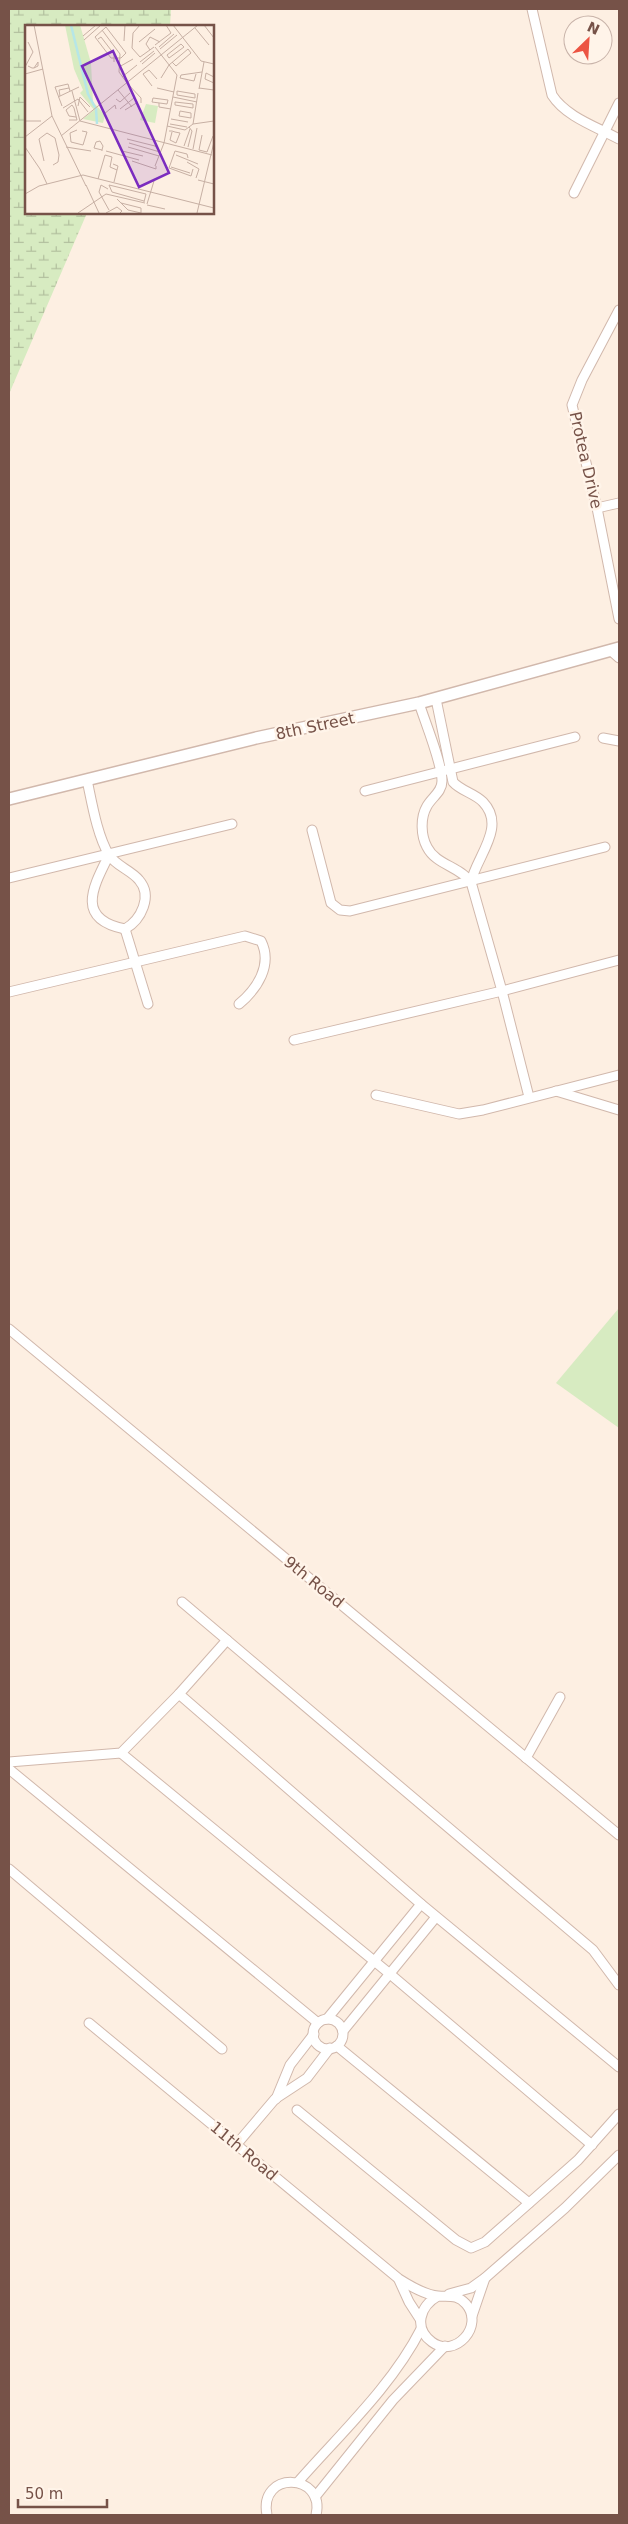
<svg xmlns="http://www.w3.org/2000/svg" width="628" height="2524" viewBox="0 0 628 2524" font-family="'DejaVu Sans',sans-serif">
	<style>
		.wetland { fill: url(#wetland-marsh) }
		.pitch { fill: #d7ebc1 }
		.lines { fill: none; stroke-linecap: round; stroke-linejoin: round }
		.minor-casing { stroke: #d1b8ac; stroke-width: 11 }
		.tertiary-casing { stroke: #d1b8ac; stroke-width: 14 }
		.minor { stroke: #fff; stroke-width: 9 }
		.tertiary { stroke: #fff; stroke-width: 11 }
		.labels { text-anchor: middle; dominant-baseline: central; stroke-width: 5; stroke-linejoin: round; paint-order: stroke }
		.street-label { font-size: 16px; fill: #765248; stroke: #fff4e9 }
		.inset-river { fill: none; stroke: #b6e6e7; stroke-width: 2.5 }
		.inset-road { fill: none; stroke: #c7b0a4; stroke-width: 1 }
		.view { fill: #7b2cbf; fill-opacity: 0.15; stroke: #7b2cbf; stroke-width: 2.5 }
		.inset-edge { fill: none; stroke: #765248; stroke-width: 2.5 }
	</style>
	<defs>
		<pattern id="wetland-marsh" width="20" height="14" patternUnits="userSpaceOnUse" patternTransform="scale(1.25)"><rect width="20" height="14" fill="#d7ebc1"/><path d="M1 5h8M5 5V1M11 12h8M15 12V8" fill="none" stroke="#b3c19f"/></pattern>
	</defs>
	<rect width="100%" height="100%" fill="#fdefe2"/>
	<path class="wetland" d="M9,9H171L170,26H26V212L87,213L9,394Z"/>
	<path class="pitch" d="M619,1308V1428L556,1383Z"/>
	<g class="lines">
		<g class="minor-casing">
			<g id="minor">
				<path d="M532,9L552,95C566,117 597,127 619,139"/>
				<path d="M574,193L619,103"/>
				<path d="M619,310L582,380L572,405L597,508L619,619"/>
				<path d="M597,508L619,503"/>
				<path d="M610,650L619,658"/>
				<path d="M436,699L453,782C461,791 474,793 483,802C507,827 476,857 471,882"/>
				<path d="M419,703C425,722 442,763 442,781C442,792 432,797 427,806C420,818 421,836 427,847C436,865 459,866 471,882L502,991L529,1097"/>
				<path d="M603,738L619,741"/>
				<path d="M87,780C92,803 97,835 109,855C116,866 131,870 139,880C153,896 141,920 125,929C75,919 93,887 109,855"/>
				<path d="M365,791L575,737"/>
				<path d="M312,830L331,903L340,910L350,911L605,847"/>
				<path d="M9,878L232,824"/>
				<path d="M125,929L148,1004"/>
				<path d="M9,992L245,936L261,941C273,965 257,989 239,1004"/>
				<path d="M294,1040L502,991L619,960"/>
				<path d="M556,1091L619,1110"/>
				<path d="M376,1095L459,1114L483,1110L619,1075"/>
				<path d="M9,1329L619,1835"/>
				<path d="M182,1602L593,1950L619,1985"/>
				<path d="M179,1694L421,1904L619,2067"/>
				<path d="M121,1753L390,1974L592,2145"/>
				<path d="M526,1758L560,1697"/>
				<path d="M9,1762L121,1753L179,1694L227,1640"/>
				<path d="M9,1769L318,2023"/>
				<path d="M9,1869L222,2049"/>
				<path d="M327,2019L421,1904"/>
				<circle cx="328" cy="2034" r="15"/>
				<path d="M89,2023L399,2279C410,2286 425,2295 438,2296C449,2297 457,2294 466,2304C485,2326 455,2359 432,2342C413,2328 420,2306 438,2296"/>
				<path d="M343,2031L436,1917"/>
				<path d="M337,2046L529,2203"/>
				<path d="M276,2099L290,2065L314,2034"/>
				<path d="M297,2110L456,2240L471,2248L485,2242L578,2160L619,2114"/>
				<path d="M236,2145L275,2099L307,2078L330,2048"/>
				<path d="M399,2280L409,2302L420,2319"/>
				<path d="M449,2294L471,2288L485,2278L565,2208L619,2155"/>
				<path d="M472,2316L485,2278"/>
				<path d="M298,2482C340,2434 392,2386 421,2329"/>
				<path d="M315,2497L393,2400L445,2346"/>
				<path d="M267,2515C258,2470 326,2473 316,2515"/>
			</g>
		</g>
		<g class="tertiary-casing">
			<path id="tertiary" d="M9,799L256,738L419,703L619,648"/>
		</g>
		<use href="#minor" class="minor"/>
		<use href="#tertiary" class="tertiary"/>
	</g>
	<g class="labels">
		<g class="street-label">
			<text transform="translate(586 460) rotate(77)">Protea Drive</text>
			<text transform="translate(315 726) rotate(-12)">8th Street</text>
			<text transform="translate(314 1582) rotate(39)">9th Road</text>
			<text transform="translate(244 2151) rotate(40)">11th Road</text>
		</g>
	</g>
	<g transform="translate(25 25)">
		<rect width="189" height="189" fill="#fdefe2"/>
		<path d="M40,0H55L66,38L68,77L80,90L78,98L58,94L69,85L55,68L58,65L49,44Z" fill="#d7ebc1"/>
		<path d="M121,79L133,81L130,98L115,95Z" fill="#d7ebc1"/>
		<path class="inset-river" d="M46,0L63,69L71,84L72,99"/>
		<path class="inset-road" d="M9,0L27,91L61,161M115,0L108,8L107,23L115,32L129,22M148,0L176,36L189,39M179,0L189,13M81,2L101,28L96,33H86L70,12ZM170,3L184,20M77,5L95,29L94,47L102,58M58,11L71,0M73,14L76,12L89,29V37M59,15L76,0M99,16L100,0M114,17L130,4M156,19L159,22L144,33L142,30ZM130,20L146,8L141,0M130,22L152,50L139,118L130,141M134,22L149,9M135,24L152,10M125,25L121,19L125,12L135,17M115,37L129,26M147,37L151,41L159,34L166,28L163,24M117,39L130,28M3,41L7,43H9L13,41V37L9,43M0,42L8,27L3,17M94,42L108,34M0,49L18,44M156,50L155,53L169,56L171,49M156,50L177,47M97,52L112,40M189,52L181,48L180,54L189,58M136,53L144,40L163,24M102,58L116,73V78M127,61L118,49L124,45L132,54M132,63L149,67M174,63L189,65M174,64L179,37M93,65L107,82M47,66L55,96L187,130M152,66L170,69V73L152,70ZM35,71L34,65L44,63M33,72L54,62M148,72L172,77M128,73L143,75L142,79L127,77ZM91,74L95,77L105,68M150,77L168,79V83L150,80ZM134,78V82L146,84M37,81L30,62L43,59L45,66M53,81L55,72L65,82M38,83L53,74L63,87M49,83L47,80L41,85L44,91L51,92M95,84L109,73M100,85L113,77M79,89L90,80L91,84M166,93L154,91L155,86L166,88V93M146,94L163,97M44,95H52L49,83M0,96H16M145,99L162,102M168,99L173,68M142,101L160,105L168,99L189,96M52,105L45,108L46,117L58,120L62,107L57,106M144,106H147L150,107L155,108L151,118L145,115L147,107M177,110L174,125L182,127L188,111M36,111L173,0M0,112L27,91M102,114L130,121L135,127M104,118L135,127M159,121L165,104M0,122L15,144M41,122L66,126M103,122L134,131M163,122L167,106L164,102M168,124L172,103M77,126V125L78,121L75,116L71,117L69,123L77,125M81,126L114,135M97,126L118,131M151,130L173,139M163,133L162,129L150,126L144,143L166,151L168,144M19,136L14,114L22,108L30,113L34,130L33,137L28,140M107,136L131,144V141M162,137L174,144L171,153M88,139L93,141L89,157M146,142L165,148M15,144L22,159M73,154L80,130L87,132L85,142L92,145M173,155L189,159M61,160L74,188M84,160L121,169L119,177M84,160L87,167L119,176M83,164L76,160L74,167L84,185M0,169L14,161L58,150L189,183M92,174L103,185L116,188V183L96,178M122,179L129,156M122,180L140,184M53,188L81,169L120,178M81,188L92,182L97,186L95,188M172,188L189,117"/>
		<path class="view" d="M88,26L144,148L114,162L57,41Z"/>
		<rect width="189" height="189" class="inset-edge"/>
	</g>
	<rect width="628" height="2524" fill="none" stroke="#765248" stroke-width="20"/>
	<g transform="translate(588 40) rotate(25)"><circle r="24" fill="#fff4e9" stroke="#c8b3a9"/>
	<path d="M0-4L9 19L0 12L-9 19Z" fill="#ec5443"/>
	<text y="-8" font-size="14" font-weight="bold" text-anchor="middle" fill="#765248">N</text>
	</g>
	<path d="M18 2499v8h89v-8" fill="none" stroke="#765248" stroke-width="2.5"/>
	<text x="25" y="2499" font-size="15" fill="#765248" stroke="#fff4e9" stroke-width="4" paint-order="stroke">50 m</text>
</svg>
